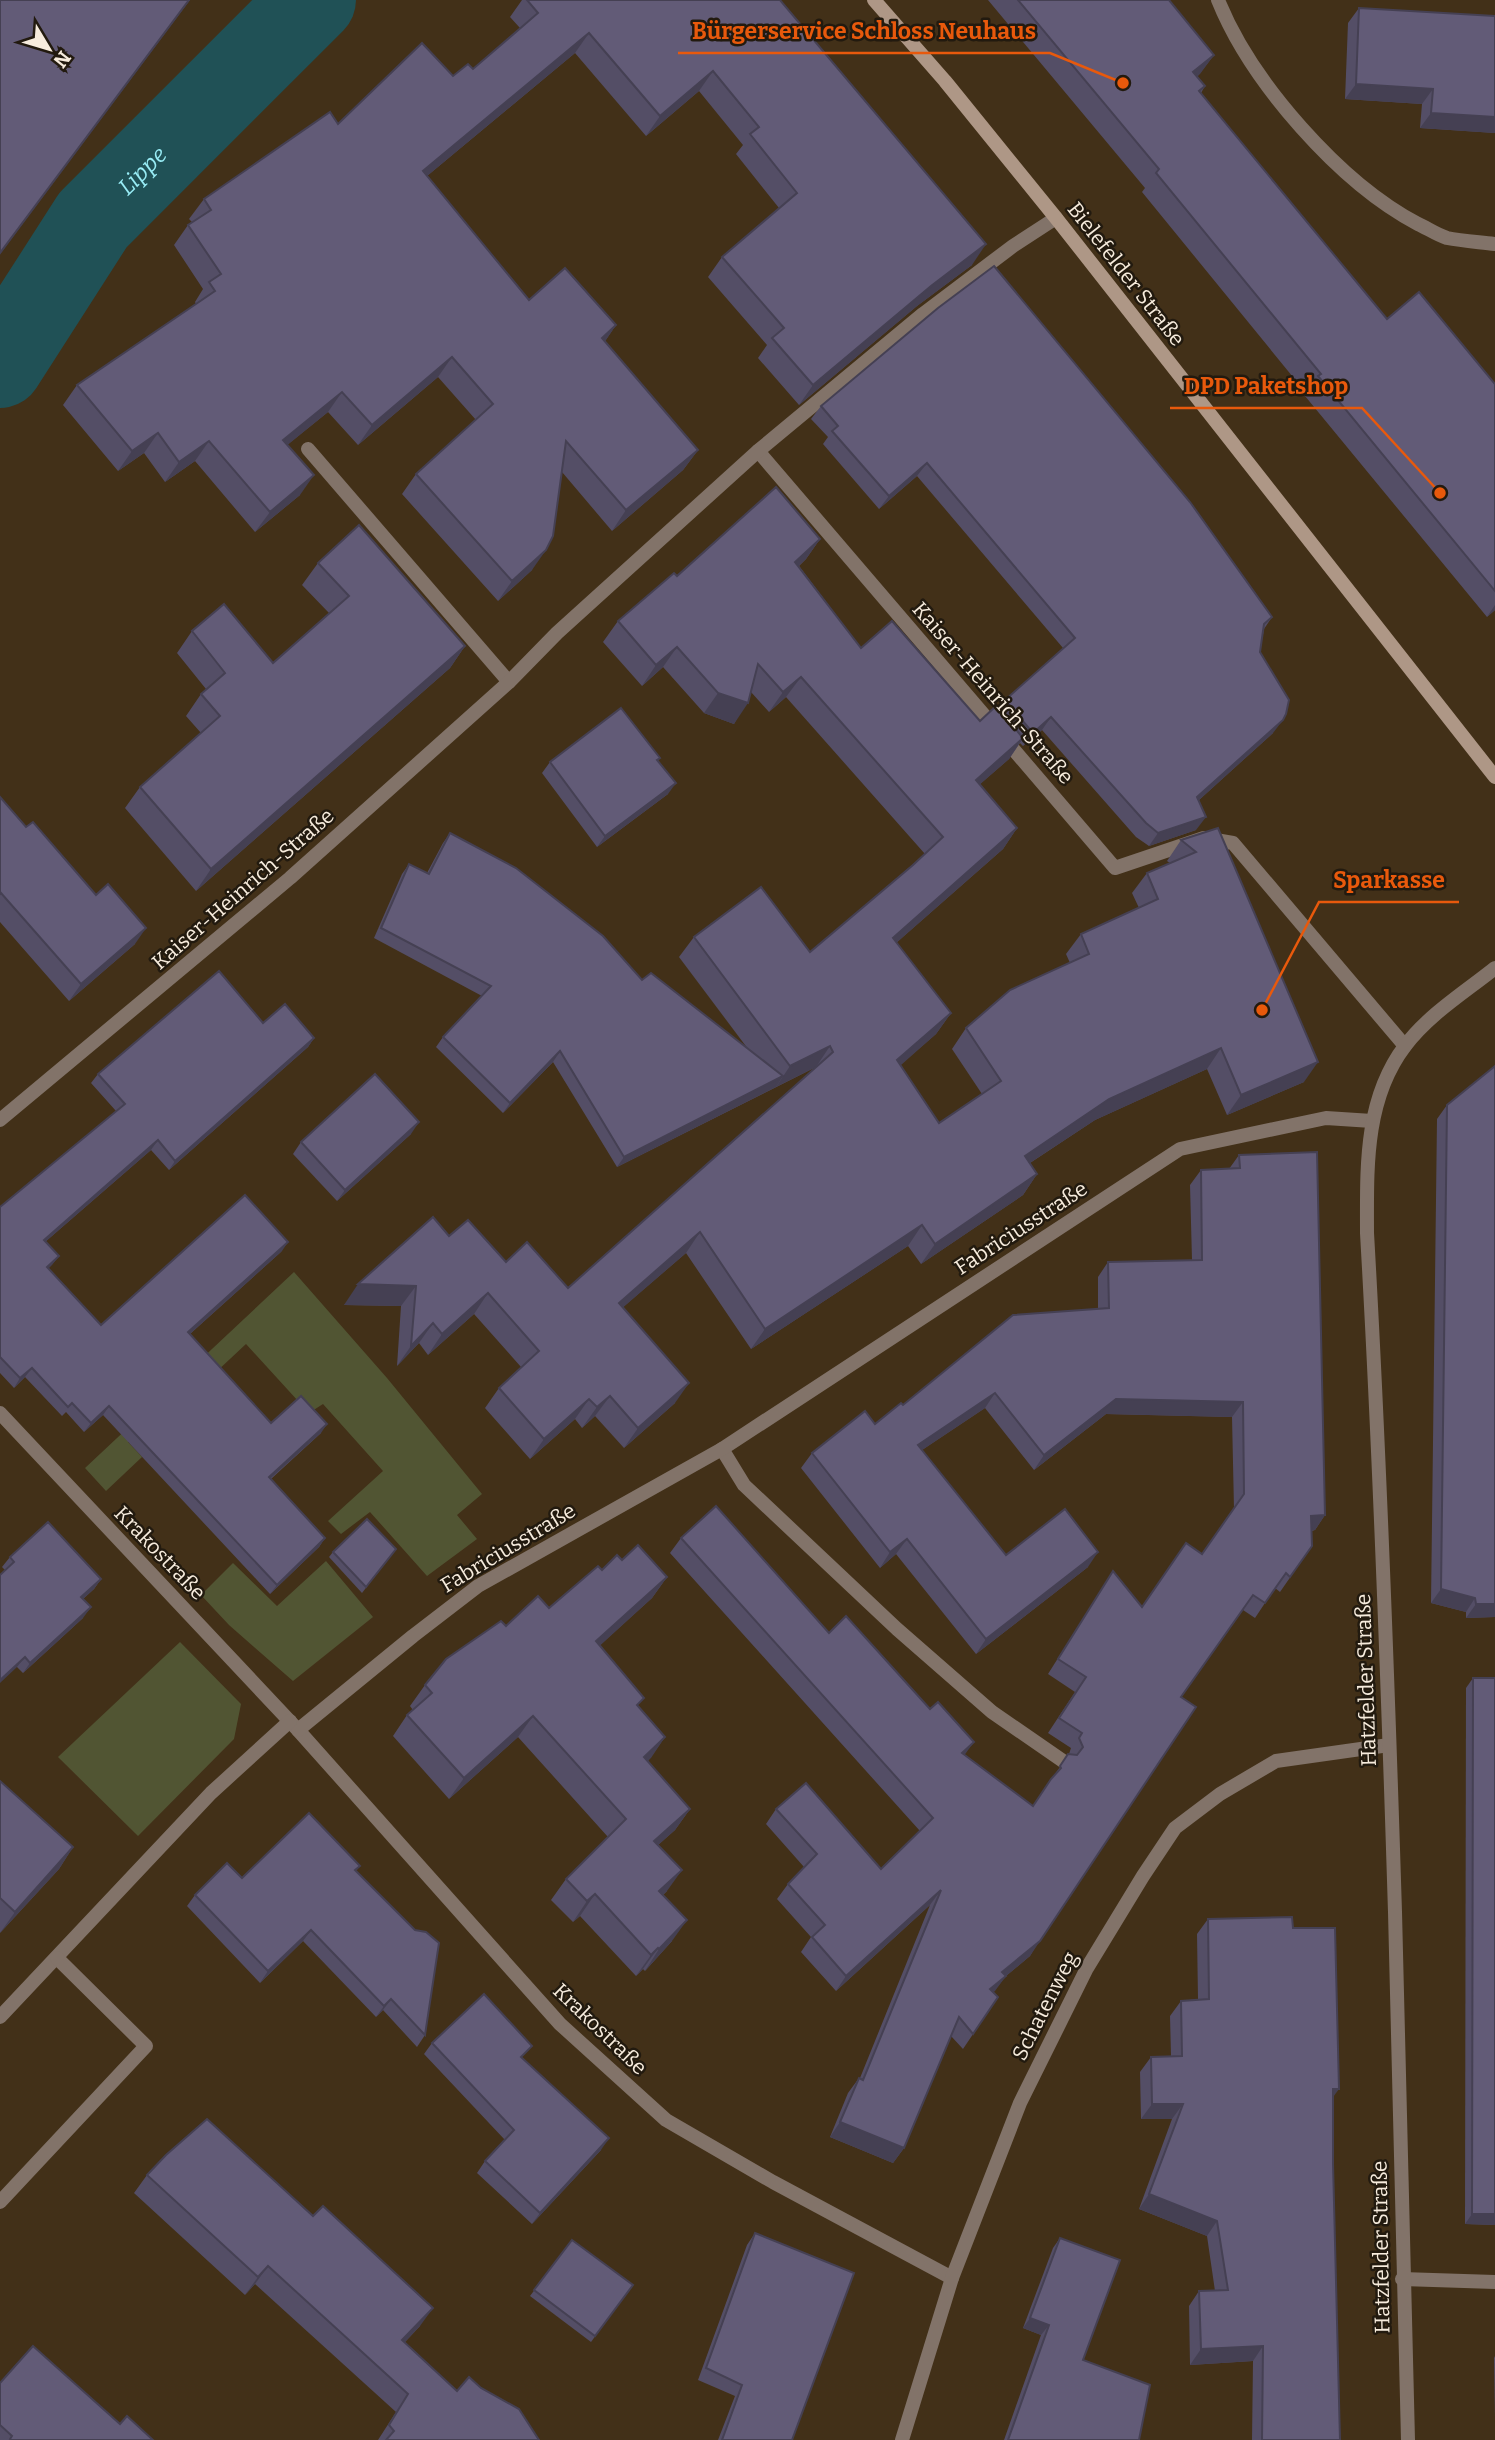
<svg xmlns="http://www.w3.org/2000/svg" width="1495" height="2440" viewBox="0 0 1495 2440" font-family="Bitter,serif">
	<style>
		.green { fill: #515533 }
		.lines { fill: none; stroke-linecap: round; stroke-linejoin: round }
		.river { stroke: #205156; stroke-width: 86 }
		.minor { stroke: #827369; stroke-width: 14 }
		.tertiary { stroke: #827369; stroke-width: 14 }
		.secondary { stroke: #ae9786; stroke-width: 14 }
		.wall { fill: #544e66 }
		.shaded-wall { fill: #454053 }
		.building { fill: #625b77; stroke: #454053; stroke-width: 2 }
		.labels { text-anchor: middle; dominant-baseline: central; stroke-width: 5; stroke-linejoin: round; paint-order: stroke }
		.street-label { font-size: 21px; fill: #f7ecdd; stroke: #221a0f }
		.water-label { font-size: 23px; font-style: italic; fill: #98ecf5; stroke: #221a0f }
		.leader { fill: none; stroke: #e8590c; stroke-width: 2.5 }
		.callout-dot { fill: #e8590c; stroke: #221a0f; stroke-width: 2.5 }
		.callout-label { font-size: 23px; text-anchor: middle; font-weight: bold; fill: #e8590c; stroke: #221a0f; stroke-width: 5; stroke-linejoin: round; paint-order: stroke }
	</style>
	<rect width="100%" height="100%" fill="#423018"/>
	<g class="green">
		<path d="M294,1272L387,1378L482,1494L457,1515L477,1539L427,1576L370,1512L341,1534L328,1521L383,1471L323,1404L309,1413L246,1344L168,1417L131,1428L128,1442L142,1457L106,1491L85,1468Z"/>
		<path d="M326,1561L373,1617L293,1681L229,1625L201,1595L233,1563L277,1606Z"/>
		<path d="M180,1642L241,1704L234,1739L138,1836L58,1757Z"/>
	</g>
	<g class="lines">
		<path class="river" id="s1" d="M0,365L93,220L313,0"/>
		<g class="minor">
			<path d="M1218,0C1251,82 1340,183 1418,224C1427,228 1437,235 1447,238C1462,241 1479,242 1495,244"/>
			<path d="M308,449L509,682"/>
			<path d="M758,451L1115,868L1204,838L1233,843L1405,1046"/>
			<path d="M0,1120L290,878L509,682L557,633L758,451L923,314L1013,246L1056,218"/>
			<path d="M0,1413L298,1730L560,2024L666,2120L773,2182L952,2278"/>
			<path d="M722,1449L744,1485L897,1629L992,1712L1063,1761"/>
			<path d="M298,1730L413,1636L478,1586L722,1449L1180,1149L1326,1118L1372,1121"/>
			<path d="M0,2017L211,1793L290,1721"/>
			<path d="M0,2202L146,2046L57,1958"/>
			<path d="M1402,2279L1495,2282"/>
			<path d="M902,2440L952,2278L1020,2103L1087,1968L1143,1876L1175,1828L1220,1794L1276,1761L1389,1745"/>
		</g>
		<path class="tertiary" d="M1408,2440C1402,2264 1401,2088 1395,1912C1388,1686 1380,1459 1367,1233C1367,1169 1364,1100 1405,1046C1428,1015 1465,992 1495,968"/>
		<path class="secondary" d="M874,0L945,81L1056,218L1495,777"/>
	</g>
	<g class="wall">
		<path d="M522,0H780L972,265L917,306L799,405L758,358L767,345L708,277L722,257L779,208L736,154L743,145L699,91L646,136L575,53L427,176L529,300L616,325L605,341L698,450L683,470L612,531L562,472L532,570L498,601L402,494L416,474L476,420L438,377L358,445L328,412L287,445L300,495L255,532L195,461L165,482L144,453L118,471L63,405L77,385L196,304L195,302L203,289L174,245L188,225L192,222L189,219L204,199L338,124L473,69L520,28L510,17Z"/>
		<path d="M988,0H1134L1214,55L1197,77L1205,86L1201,93L1387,319L1495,384V610L1487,617L1305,396L1306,393L1142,192L1145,188Z"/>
		<path d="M1359,8L1495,16V133L1420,128L1422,104L1345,99L1348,23Z"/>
		<path d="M821,406L1272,617L1264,629L1260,652L1273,733L1199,800L1196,830L1149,846L1136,837L1042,730L1023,746L1020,743L1009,759L980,784L1017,828L1003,849L896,943L951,1013L936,1034L900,1065L939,1123L982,1094L952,1049L966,1028L1070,963L1066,954L1081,934L1139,908L1132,893L1147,873L1170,863L1167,861L1181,840L1218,828L1304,1082L1227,1115L1207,1069L1095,1120L1030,1163L1037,1174L1023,1195L921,1264L908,1246L751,1349L686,1253L623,1307L675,1403L624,1448L595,1416L582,1428L575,1419L530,1459L485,1408L499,1388L521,1367L474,1314L428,1355L419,1343L397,1366L401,1306L344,1305L449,1236L506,1262L568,1288L816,1067L617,1167L553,1062L503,1113L436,1047L443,1037L482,996L374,938L402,874L409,864L427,873L443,843L450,833L642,980L748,1049L679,957L694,937L810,952L925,854L786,697L769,712L751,692L734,724L704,713L663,667L642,686L603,642L618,621L677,576L820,539L806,559L799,566L861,648L980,721L999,710L1005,700L1063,648L917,476L879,509L823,444L828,437L811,419Z"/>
		<path d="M318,563L465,646L450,668L196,891L125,808L140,787L201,733L186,716L201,694L206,689L177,653L192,631L273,663L329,613L302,585Z"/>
		<path d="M660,758L658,761L668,794L597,847L542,773L550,762Z"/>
		<path d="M0,797L26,827L135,944L69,1001L0,922Z"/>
		<path d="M263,1023L314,1038L308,1047L169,1170L151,1150L45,1242L59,1256L48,1269L101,1325L282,1251L190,1334L271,1423L321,1433L271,1479L325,1538L319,1547L270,1594L103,1415L84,1432L66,1412L62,1416L25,1377L14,1388L0,1373V1207L116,1111L91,1083L98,1074Z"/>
		<path d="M1447,1105L1495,1617L1466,1618V1612L1431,1603L1437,1119Z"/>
		<path d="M411,1134L337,1201L293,1154L301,1142Z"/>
		<path d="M1239,1155L1325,1515L1315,1530L1312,1531V1546L1280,1592L1275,1588L1255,1618L1243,1610L1181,1697L1030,1956L1006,1976L993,1992L998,1997L963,2049L951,2036L904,2148L893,2163L830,2137L848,2093L859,2078H860L930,1905L836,1991L801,1952L811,1937L777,1899L788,1884L804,1867L766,1824L776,1809L881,1869L920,1831L670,1553L681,1538L829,1633L965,1755L1033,1806L1069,1754L1071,1748L1048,1733L1075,1692L1048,1674L1113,1571L1142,1607L1202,1554L1234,1509L1232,1417L1106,1414L1034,1470L985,1408L922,1450L1006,1555L1088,1567L976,1654L896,1554L880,1568L801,1468L812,1453L875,1424L903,1405L1098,1309V1277L1108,1262L1192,1260L1190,1185L1201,1170L1229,1169Z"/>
		<path d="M396,1549L362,1593L329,1557L333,1552Z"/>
		<path d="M10,1557L101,1579L94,1589L83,1599V1618L23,1673L17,1667L5,1570L2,1567Z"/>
		<path d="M622,1560L667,1577L652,1598L600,1645L638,1707L665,1737L648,1761L690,1809L675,1830L658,1845L667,1891L663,1895L672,1941L645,1971L643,1969L636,1976L580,1916L573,1922L551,1900L566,1879L608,1837L518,1737L449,1799L393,1736L407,1715L413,1710L410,1706L425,1685L506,1626L549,1608L602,1570Z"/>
		<path d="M1473,1678H1495V2225L1465,2224L1466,1688Z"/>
		<path d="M0,1781L73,1847L59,1869L0,1933Z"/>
		<path d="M360,1866L356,1871L425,2035L417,2047L383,2010L376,2017L303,1941L260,1983L187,1906L195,1895L242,1878Z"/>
		<path d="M1208,1919L1293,1928L1333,2098V2163L1340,2440H1252L1253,2361L1190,2365L1189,2306L1199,2291H1215L1207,2236L1139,2209L1172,2119H1141L1140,2072L1151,2057L1171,2056L1170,2016L1181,2001L1198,1999L1197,1934Z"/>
		<path d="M432,2043L523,2058L601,2150L532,2224L477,2173L485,2161L505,2140L424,2054Z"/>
		<path d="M147,2175L420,2326L405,2342L457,2391L539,2440H378L396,2412L255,2284L245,2295L134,2193Z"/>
		<path d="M755,2233L792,2440H718L735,2396L698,2380L747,2245Z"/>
		<path d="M1060,2238L1083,2360L1139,2440H1004L1041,2335L1023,2328L1053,2248Z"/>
		<path d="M572,2240L633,2285L591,2342L530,2296Z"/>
		<path d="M1495,2356V2418L1494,2358Z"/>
		<path d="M0,2383L120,2424L153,2440H0Z"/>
	</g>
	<g class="shaded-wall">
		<path d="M189,0H190L0,254V253Z"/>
		<path d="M589,33L575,53L409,191L423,171Z"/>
		<path d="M1214,55L1200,74L1180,91L1193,72Z"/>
		<path d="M713,71L699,91L646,136L660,116Z"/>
		<path d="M1356,84L1433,89L1422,104L1345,99Z"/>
		<path d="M1431,113L1495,117V133L1420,128Z"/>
		<path d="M986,244L972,265L917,306L799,405L813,385L931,286Z"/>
		<path d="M616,325L602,346V338Z"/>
		<path d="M452,357L438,377L358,445L372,425Z"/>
		<path d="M342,392L328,412L269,460L283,440Z"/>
		<path d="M158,433L144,453L118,471L132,451Z"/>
		<path d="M209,441L195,461L165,482L179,462Z"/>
		<path d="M698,450L683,470L612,531L626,510Z"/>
		<path d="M927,463L917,476L879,509L889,496Z"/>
		<path d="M314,475L300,495L255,532L270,512Z"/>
		<path d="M820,539L806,559L781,582L795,562Z"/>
		<path d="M546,550L532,570L498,601L512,581Z"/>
		<path d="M1495,605V610L1487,617Z"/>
		<path d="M465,646L450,668L196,891L211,869Z"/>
		<path d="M677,647L663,667L642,686L656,665Z"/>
		<path d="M801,677L786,697L769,712L783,692Z"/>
		<path d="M718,693L748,703L734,724L704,713Z"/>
		<path d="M1051,717L1042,730L1023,746L1033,733Z"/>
		<path d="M1283,720L1273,733L1188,810L1197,797Z"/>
		<path d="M1023,738L1009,759L962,800L976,780Z"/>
		<path d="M676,783L668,794L597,847L605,836Z"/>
		<path d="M1206,817L1196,830L1149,846L1158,833Z"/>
		<path d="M1017,828L1003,849L879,958L893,938Z"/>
		<path d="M146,928L135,944L69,1001L81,984Z"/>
		<path d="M951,1013L936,1034L883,1081L897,1060Z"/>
		<path d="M314,1038L308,1047L169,1170L175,1161Z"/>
		<path d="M830,1046L816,1067L776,1087L790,1066Z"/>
		<path d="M1221,1048L1207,1069L1095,1120L1010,1176L1025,1156L1109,1099Z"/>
		<path d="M560,1051L553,1062L503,1113L510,1103Z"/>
		<path d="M1318,1062L1304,1082L1227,1115L1241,1095Z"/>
		<path d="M783,1076L776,1087L617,1167L624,1157Z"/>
		<path d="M419,1122L411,1134L337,1201L345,1190Z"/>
		<path d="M158,1140L151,1150L37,1249L44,1240Z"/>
		<path d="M1037,1174L1023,1195L921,1264L935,1244Z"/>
		<path d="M922,1225L908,1246L751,1349L765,1329Z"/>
		<path d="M700,1232L686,1253L605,1323L619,1303Z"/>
		<path d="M288,1242L282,1251L182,1341L188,1332Z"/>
		<path d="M59,1256L52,1265L40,1276L47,1267Z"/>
		<path d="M358,1284L416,1286L401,1306L344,1305Z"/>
		<path d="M488,1293L474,1314L428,1355L442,1334Z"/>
		<path d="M433,1323L419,1343L397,1366L411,1346Z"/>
		<path d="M32,1368L25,1377L14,1388L20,1378Z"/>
		<path d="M689,1383L675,1403L624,1448L638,1428Z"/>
		<path d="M995,1393L985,1408L907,1460L918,1445Z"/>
		<path d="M610,1396L595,1416L582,1428L597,1407Z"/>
		<path d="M589,1399L575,1419L530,1459L544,1439Z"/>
		<path d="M1116,1399L1243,1402L1232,1417L1106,1414L1034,1470L1044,1455Z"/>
		<path d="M109,1406L103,1415L84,1432L91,1423Z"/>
		<path d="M327,1424L321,1433L262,1486L269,1477Z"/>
		<path d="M1325,1515L1315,1530L1301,1531L1311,1516Z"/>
		<path d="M325,1538L319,1547L270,1594L277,1585Z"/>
		<path d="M907,1539L896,1554L880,1568L890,1552Z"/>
		<path d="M1098,1552L1088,1567L976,1654L986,1639Z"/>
		<path d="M667,1577L652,1598L582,1662L596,1641Z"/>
		<path d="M101,1579L94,1589L74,1607L81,1597Z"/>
		<path d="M1441,1589L1475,1598L1466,1612L1431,1603Z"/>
		<path d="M1476,1604H1495V1617L1466,1618Z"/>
		<path d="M91,1607L83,1618L23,1673L30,1663Z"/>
		<path d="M25,1657L17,1667L0,1683V1680Z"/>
		<path d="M533,1716L518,1737L449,1799L464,1778Z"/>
		<path d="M665,1737L651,1758L629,1778L644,1757Z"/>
		<path d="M974,1742L963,1757L962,1753Z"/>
		<path d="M690,1809L675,1830L639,1862L654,1841Z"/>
		<path d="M73,1847L59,1869L0,1933L15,1912Z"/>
		<path d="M682,1870L667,1891L645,1912L659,1891Z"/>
		<path d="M941,1890L930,1905L836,1991L846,1976Z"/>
		<path d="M595,1894L580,1916L573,1922L587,1901Z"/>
		<path d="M687,1920L672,1941L645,1971L659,1949Z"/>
		<path d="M311,1930L303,1941L260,1983L268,1971Z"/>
		<path d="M1040,1941L1030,1956L1006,1976L995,1991L980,2004L1002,1972Z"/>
		<path d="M658,1948L643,1969L636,1976L651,1955Z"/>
		<path d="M391,1999L383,2010L376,2017L384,2006Z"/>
		<path d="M1333,2089H1339L1328,2104Z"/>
		<path d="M1152,2104H1183L1172,2119H1141Z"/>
		<path d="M840,2122L904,2148L893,2163L830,2137Z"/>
		<path d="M609,2138L601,2150L532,2224L540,2213Z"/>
		<path d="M1149,2194L1217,2221L1207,2236L1139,2209Z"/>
		<path d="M1472,2214H1495V2225L1465,2224Z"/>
		<path d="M268,2266L255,2284L245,2295L258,2277Z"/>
		<path d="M433,2308L420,2326L390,2358L402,2340Z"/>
		<path d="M1030,2318L1049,2325L1041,2335L1023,2328Z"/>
		<path d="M1263,2346L1253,2361L1190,2365L1201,2349Z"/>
	</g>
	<g class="building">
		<path d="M0,0H189L0,253Z"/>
		<path d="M527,0H780L986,244L931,286L813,385L772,338L784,328L722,257L797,193L750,134L759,127L713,71L660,116L589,33L423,171L529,300L565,268L616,325L602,338L698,450L626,510L566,441L553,536L546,550L512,581L416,474L493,404L452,357L372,425L342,392L283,440L314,475L270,512L209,441L179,462L158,433L132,451L77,385L215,291L209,282L221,274L188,225L211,210L204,199L330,112L338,124L422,43L453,76L468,64L473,69L538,13Z"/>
		<path d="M1018,0H1169L1214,55L1193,72L1205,86L1199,91L1387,319L1419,292L1495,384V591L1318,376L1321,374L1156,173L1159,169Z"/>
		<path d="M1359,8L1495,16V117L1431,113L1433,89L1356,84Z"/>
		<path d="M994,266L1190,502L1272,617L1264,624L1260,652L1289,700L1286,714L1283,720L1197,797L1206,817L1158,833L1146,823L1051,717L1033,733L1005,700L1075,638L927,463L889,496L832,431L838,426L821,406L938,308Z"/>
		<path d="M776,487L820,539L795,562L861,648L892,621L980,721L996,706L1023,738L976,780L1017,828L893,938L951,1013L897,1060L939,1123L1001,1081L966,1028L1010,990L1089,954L1081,934L1158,899L1147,873L1196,852L1181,840L1218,828L1318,1062L1241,1095L1221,1048L1109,1099L1025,1156L1037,1174L935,1244L922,1225L765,1329L700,1232L619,1303L689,1383L638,1428L610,1396L597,1407L589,1399L544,1439L499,1388L539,1351L488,1293L442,1334L433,1323L411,1346L416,1286L358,1284L433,1217L449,1236L468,1220L506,1262L527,1242L568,1288L833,1052L830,1046L790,1066L694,937L761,887L810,952L913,865L943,837L801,677L783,692L758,664L748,703L718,693L677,647L656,665L618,621L674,573L677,576Z"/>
		<path d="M359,525L465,646L211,869L140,787L220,716L201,694L225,673L192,631L224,604L273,663L349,596L318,563Z"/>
		<path d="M621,708L660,758L657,760L676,783L605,836L550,762Z"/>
		<path d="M0,797L26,827L33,822L96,895L108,884L146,928L81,984L1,893L0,894Z"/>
		<path d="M450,833L516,868L603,936L642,980L651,973L783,1076L624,1157L560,1051L510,1103L443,1037L491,986L381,928L409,864L429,874Z"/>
		<path d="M219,971L263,1023L285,1004L314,1038L175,1161L158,1140L44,1240L59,1256L47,1267L101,1325L245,1195L288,1242L188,1332L271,1423L301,1396L327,1424L269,1477L325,1538L277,1585L109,1406L91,1423L72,1403L68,1407L32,1368L20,1378L0,1357V1207L125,1104L98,1074Z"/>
		<path d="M1495,1066V1604H1476L1475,1598L1441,1589L1447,1105Z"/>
		<path d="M375,1074L419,1122L345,1190L301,1142Z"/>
		<path d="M1317,1152L1325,1515L1311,1516L1312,1546L1290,1577L1286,1573L1265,1603L1253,1595L1181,1697L1196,1707L1040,1941L1002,1972L1006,1976L990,1989L998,1997L973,2034L959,2017L904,2148L840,2122L859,2078L863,2080L941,1890L846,1976L812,1937L825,1925L788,1884L817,1854L776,1809L806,1783L881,1869L933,1818L681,1538L716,1506L829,1633L846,1616L930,1709L938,1702L974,1742L962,1753L1033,1806L1051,1779L1061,1768L1060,1766L1068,1754L1077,1755L1083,1747L1079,1738L1082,1733L1059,1718L1086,1677L1058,1659L1113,1571L1142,1607L1186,1543L1202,1554L1244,1494L1243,1402L1116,1399L1044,1455L995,1393L918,1445L1006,1555L1065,1509L1098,1552L986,1639L907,1539L890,1552L812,1453L865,1411L875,1424L901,1403L903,1405L1013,1315L1109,1308L1108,1262L1202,1260L1201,1170L1240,1168L1239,1155Z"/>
		<path d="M367,1519L396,1549L366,1587L333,1552Z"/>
		<path d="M48,1522L101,1579L81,1597L91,1607L30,1663L25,1657L0,1680V1575L14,1562L10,1557Z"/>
		<path d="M638,1545L667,1577L596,1641L644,1698L637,1705L665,1737L644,1757L690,1809L654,1841L682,1870L659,1891L687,1920L659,1949L658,1948L651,1955L595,1894L587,1901L566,1879L626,1819L533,1716L464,1778L407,1715L432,1693L425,1685L446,1659L501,1621L506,1626L538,1596L549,1608L598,1566L602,1570L617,1555L622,1560Z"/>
		<path d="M1473,1678H1495V2214H1472Z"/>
		<path d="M0,1781L73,1847L15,1912L0,1898Z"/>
		<path d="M309,1813L360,1866L355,1870L415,1930L426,1932L439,1943L425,2035L391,1999L384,2006L311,1930L268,1971L195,1895L227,1863L242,1878Z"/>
		<path d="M1292,1917L1293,1928H1335L1339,2089H1333V2163L1340,2440H1262L1263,2346L1201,2349L1199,2291L1228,2290L1217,2221L1149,2194L1183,2104H1152L1151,2057L1182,2056L1181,2001L1209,1999L1208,1919Z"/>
		<path d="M484,1994L532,2046L521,2057L609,2138L540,2213L485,2161L514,2130L432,2043Z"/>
		<path d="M207,2119L313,2216L323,2206L433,2308L402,2340L457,2391L469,2377L481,2388L519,2409L539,2440H386L394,2431L389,2425L408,2394L268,2266L258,2277L147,2175L166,2155Z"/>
		<path d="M755,2233L854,2273L792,2440H722L742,2385L706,2368Z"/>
		<path d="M1060,2238L1120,2260L1083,2360L1150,2385L1139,2440H1008L1049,2325L1030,2318Z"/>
		<path d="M572,2240L633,2285L595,2336L534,2290Z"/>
		<path d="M33,2346L120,2424L127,2416L153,2440H11L10,2439L12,2436L0,2425V2383Z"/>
	</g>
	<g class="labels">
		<g class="street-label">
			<text transform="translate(1126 274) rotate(52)">Bielefelder Straße</text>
			<text transform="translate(993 693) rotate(49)">Kaiser-Heinrich-Straße</text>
			<text transform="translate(243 889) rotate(-41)">Kaiser-Heinrich-Straße</text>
			<text transform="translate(1021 1228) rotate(-33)">Fabriciusstraße</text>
			<text transform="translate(508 1548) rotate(-31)">Fabriciusstraße</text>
			<text transform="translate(160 1553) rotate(46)">Krakostraße</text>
			<text transform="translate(1366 1680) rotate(-92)">Hatzfelder Straße</text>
			<text transform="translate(1045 2006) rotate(-63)">Schatenweg</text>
			<text transform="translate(600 2029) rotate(44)">Krakostraße</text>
			<text transform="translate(1381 2247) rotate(-91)">Hatzfelder Straße</text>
		</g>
		<g class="water-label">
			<text stroke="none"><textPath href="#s1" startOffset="242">Lippe</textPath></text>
		</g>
	</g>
	<path class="leader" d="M1123 83L1050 53H678M1440 493L1362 408H1170M1262 1010L1319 902H1459"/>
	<g class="callout-dot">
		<circle cx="1123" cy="83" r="7"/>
		<circle cx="1440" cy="493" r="7"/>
		<circle cx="1262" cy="1010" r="7"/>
	</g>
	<g class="callout-label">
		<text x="864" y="39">Bürgerservice Schloss Neuhaus</text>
		<text x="1266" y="394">DPD Paketshop</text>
		<text x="1389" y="888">Sparkasse</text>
	</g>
	<g transform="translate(49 49) rotate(128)" stroke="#221a0f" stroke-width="5" paint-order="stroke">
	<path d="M0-5L12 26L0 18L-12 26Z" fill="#f7ecdd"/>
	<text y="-10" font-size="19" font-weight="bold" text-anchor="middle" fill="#f7ecdd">N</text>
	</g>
</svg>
